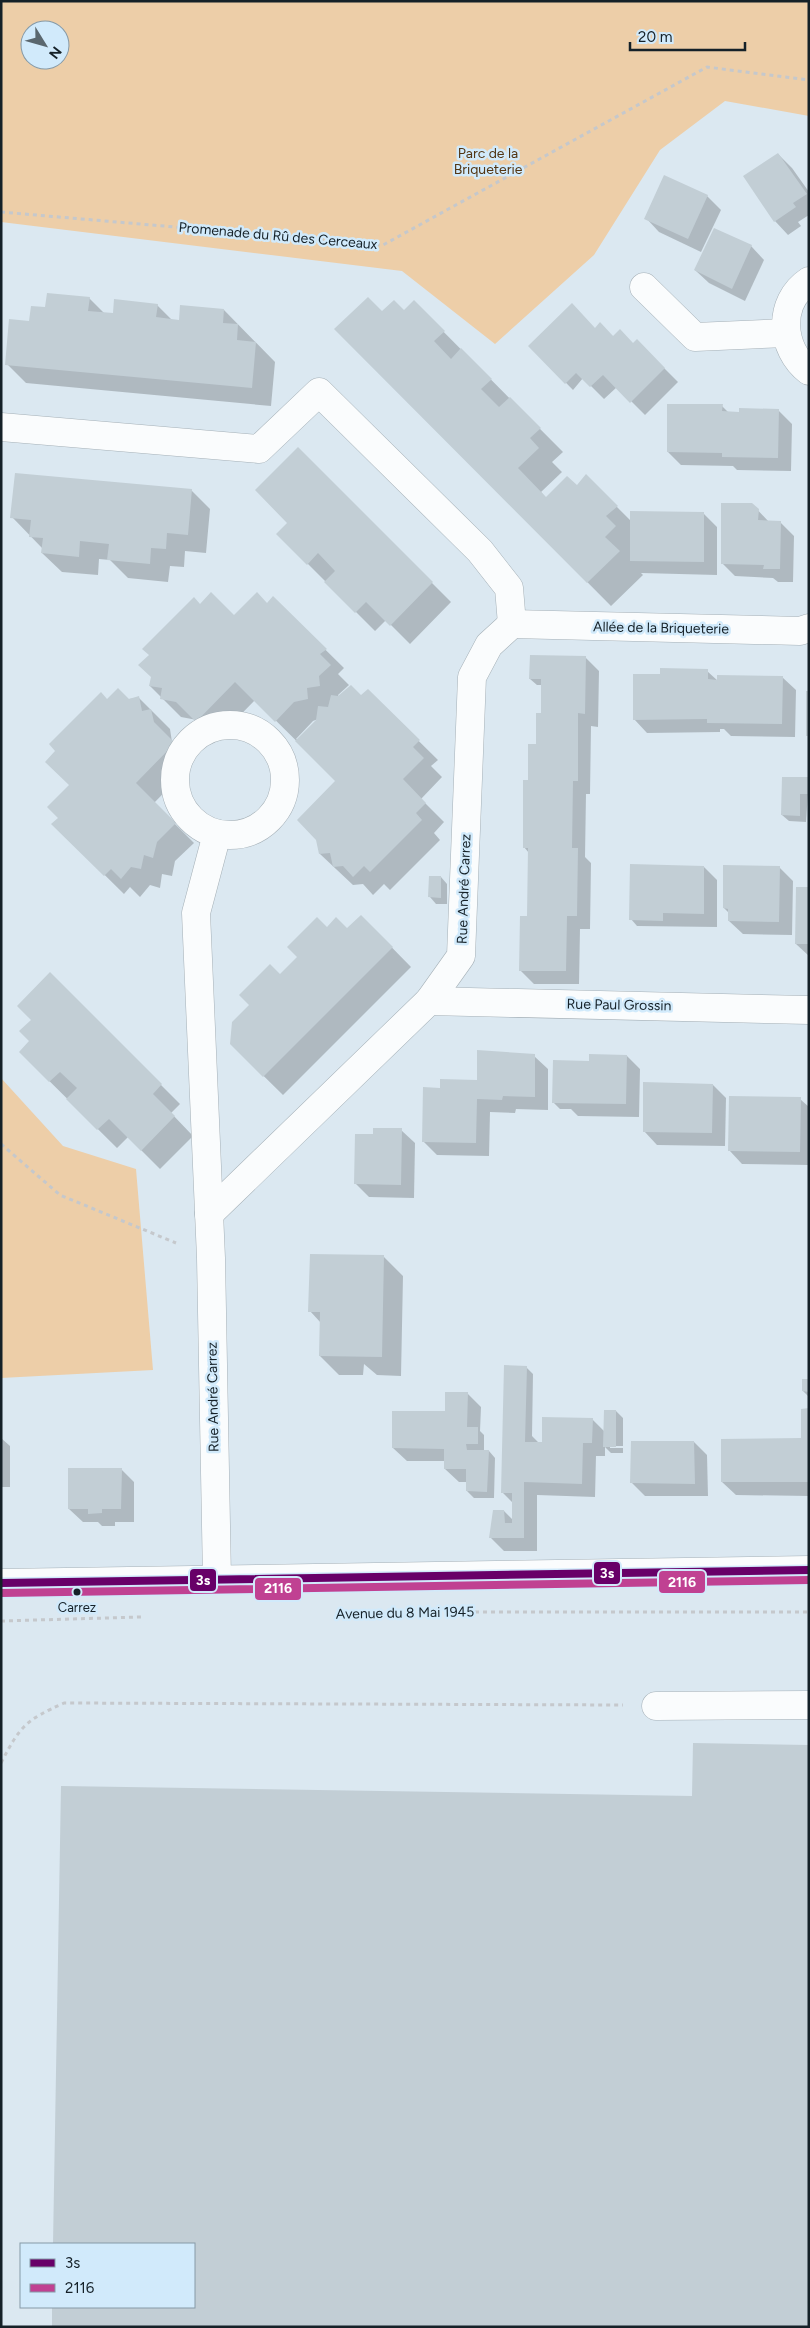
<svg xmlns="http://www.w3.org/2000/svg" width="810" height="2328" viewBox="0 0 810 2328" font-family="Figtree,sans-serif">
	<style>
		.green { fill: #edcea8; fill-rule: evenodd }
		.shadow { fill: #0003; fill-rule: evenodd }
		.building { fill: #c2ced5 }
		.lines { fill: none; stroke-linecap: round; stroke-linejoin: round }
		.minor-casing { stroke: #a5b0b7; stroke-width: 29 }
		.path { stroke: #c5c8cc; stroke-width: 3; stroke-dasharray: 4 4; stroke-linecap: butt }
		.minor { stroke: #fafcfd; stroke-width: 28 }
		.bus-1-casing { stroke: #d1eafb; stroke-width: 11 }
		.bus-2-casing { stroke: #d1eafb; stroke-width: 11 }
		.bus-1 { stroke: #680068; stroke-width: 8 }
		.bus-2 { stroke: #c04192; stroke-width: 8 }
		.bus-dot { fill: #152128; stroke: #d1eafb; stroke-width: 2 }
		.labels { text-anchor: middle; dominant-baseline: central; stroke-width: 5; stroke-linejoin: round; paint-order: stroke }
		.bus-label { font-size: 13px; fill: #152128; stroke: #d1eafb }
		.park-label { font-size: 14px; fill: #533613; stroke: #d1eafb }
		.street-label { font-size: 14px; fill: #152128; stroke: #d1eafb }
		.line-badge { stroke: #d1eafb; stroke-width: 2 }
		.badge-label { font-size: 14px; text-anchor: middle; font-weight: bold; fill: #fff }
	</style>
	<rect width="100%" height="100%" fill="#dbe8f1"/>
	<g class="green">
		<path d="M1,1H809V116L725,101L660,150L594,255L495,344L402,271L1,222ZM30,30H60V60H30Z"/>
		<path d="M1,1078L63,1146L136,1169L153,1370L1,1378Z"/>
	</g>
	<g class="shadow">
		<path d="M778,154L792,168L809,192V215L798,222L801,226L788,235L775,221Z"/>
		<path d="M707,196L721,210L701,252L659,232L646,218Z"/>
		<path d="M751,246L764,260L745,301L709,283L695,270Z"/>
		<path d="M89,298L105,314L114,315L157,305L172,320L180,321L224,310L275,362L271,406L26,383L7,364L30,322L46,308Z"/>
		<path d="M414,302L563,452L552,462L562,472L541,492L546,498L577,487L586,476L631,521L704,514L717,527V575L641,573L643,575L611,606L336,329L382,313L404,312Z"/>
		<path d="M596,329L634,345L637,341L678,382L645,415L617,387L604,399L583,378L573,390L530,346Z"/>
		<path d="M722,406L729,413L778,410L792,424L791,471L737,470L733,466L681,465L668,452Z"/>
		<path d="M298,449L451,602L410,644L386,620L375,631L278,534L288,523Z"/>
		<path d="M191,490L210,509L206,553L185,551L184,567L170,566L168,582L128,578L110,560L99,559L98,575L62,572L42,553L43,549L12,517Z"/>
		<path d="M752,504L769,522H780L794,536L793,582H778L773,578L735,576L722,563Z"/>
		<path d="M273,598L344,668L338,674L349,685L338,695L339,697H361L368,691L438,760L431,766L442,777L421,799L444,822L434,833L440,840L390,890L384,884L373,895L363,884L353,885L320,854L318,839L337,781L255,700L216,740L197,720L181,717L150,686L200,605L234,617L267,605ZM318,719L298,740L296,739L313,721Z"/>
		<path d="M585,657L599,671L598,727L591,726L590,794H586L585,857L591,863L590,929H580L579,984H534L520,970L528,917L529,853L524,847L529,782L542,715L543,685H537L530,679Z"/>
		<path d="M707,671L718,681L782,677L796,690L795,737L731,736L724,729H720V732L647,733L634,719L661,675Z"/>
		<path d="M139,698L170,729L172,742L193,763L154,803L194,843L175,861L172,876L162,874L160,888L150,885L140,897L130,887L124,894L53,824L59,818L71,785L108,701Z"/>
		<path d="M809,778L806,822L789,821L782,815Z"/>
		<path d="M704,867L717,880V927L637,926L631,919Z"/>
		<path d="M779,867L793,881L792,935L743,934L729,921V913L724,908Z"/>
		<path d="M441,877L447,884V904H436L430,897Z"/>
		<path d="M809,888V956L796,944Z"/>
		<path d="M361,916L411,967L283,1095L231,1044L280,976L327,928L347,930Z"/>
		<path d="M50,974L180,1104L171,1113L193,1136L160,1169L128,1137L117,1148L20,1052L31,1041L33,1020Z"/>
		<path d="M534,1056L548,1069V1110L516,1109L515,1113L490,1112L489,1156L437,1155L423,1141L443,1089L478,1081Z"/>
		<path d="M627,1056L640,1069L639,1117L578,1116L571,1109H560L553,1102L592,1062Z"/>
		<path d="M713,1085L726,1098L725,1146L657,1145L644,1131Z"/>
		<path d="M800,1099L809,1107V1165L742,1164L729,1150Z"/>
		<path d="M401,1130L415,1143L414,1198L369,1197L355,1183L374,1136Z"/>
		<path d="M384,1257L403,1276L401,1376L377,1375L364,1364L363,1375H339L320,1356L321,1323L310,1311Z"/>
		<path d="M526,1367L533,1374L532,1436L539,1443H543L592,1419L605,1432L616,1411L623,1418V1446H610V1448H623V1453H611L605,1447V1456H596L595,1497L537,1495V1551H504L491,1538L504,1511L513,1520V1503L502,1492Z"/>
		<path d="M809,1381V1496L736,1495L722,1482L802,1440L809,1409V1397L803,1391Z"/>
		<path d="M467,1393L481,1407L480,1431L484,1435V1451H489L495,1458L494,1498H474L467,1491V1482H459L445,1469V1461H407L393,1448L446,1412Z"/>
		<path d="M1,1438L10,1446V1487H1Z"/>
		<path d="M694,1442L707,1455L708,1496H645L632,1483Z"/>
		<path d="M121,1469L134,1482V1522H115V1526H102L98,1522H83L69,1509Z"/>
		<path d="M62,1787L693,1798L809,2327H53V2307H194V2244H54Z"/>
	</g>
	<g class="building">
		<path d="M778,153L807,194L793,203L796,207L774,222L743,176Z"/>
		<path d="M664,175L708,195L688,239L644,219Z"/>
		<path d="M714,228L752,245L732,289L694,270Z"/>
		<path d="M47,293L90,297L88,311L113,313L114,299L158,304L156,317L179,320L180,305L224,309L223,323L238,324L237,340L256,342L252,388L5,365L9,319L29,321L31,306L45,307Z"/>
		<path d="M368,297L382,311L394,300L404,310L414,300L445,331L434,341L451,359L461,348L492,379L481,389L499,407L510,397L541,428L530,438L539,448L518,468L546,497L567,476L577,485L586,474L618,506L606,516L616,526L605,537L620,551L587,583L334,329Z"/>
		<path d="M572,303L595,328L600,322L613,336L620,329L633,343L637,339L665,368L630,403L603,375L590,387L576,373L565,384L528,346Z"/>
		<path d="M667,404H723L722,411L739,412V408L779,409L778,458L722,457V453L667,452Z"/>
		<path d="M298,447L433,582L390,626L366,602L355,613L324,582L335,571L318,553L307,565L276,534L287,523L255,490Z"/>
		<path d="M15,473L192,489L188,535L167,533L166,549L151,548L150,564L107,560L109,544L80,541L79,557L41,553L43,538L29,537L31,520L10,518Z"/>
		<path d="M721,503H752L759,509L758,520L781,521L780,569H763L764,565L721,564Z"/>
		<path d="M630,511L704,512V562L630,561Z"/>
		<path d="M211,592L234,615L257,592L267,603L273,596L327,649L320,654L331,665L319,676L320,686L307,688L308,699L294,702L275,722L235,682L196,722L176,702L160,699L162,688L149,686L151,677L138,665L149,655L142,649L194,597L200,604Z"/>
		<path d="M530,655L586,656L585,714L578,713V781H573L572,848H578L577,916H567L566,971H519L520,916H527L528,848H523V780H528V744H536V713H541V679H529Z"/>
		<path d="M660,668L708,669V679L717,680V675L783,676L782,724L707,723V719L633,720V674H660Z"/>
		<path d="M351,685L361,695L368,689L420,740L413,747L424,758L403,779L426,803L416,813L422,820L370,872L364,866L353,877L343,866L333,867L330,853L319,854L316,840L297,820L335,781L295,741L316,720L318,706L328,707L331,695L338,696Z"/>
		<path d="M118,688L129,699L139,696L142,711L151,709L154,722L175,743L136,783L176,823L157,842L153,858L144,855L141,869L131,867L121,879L111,869L104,876L51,824L58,818L47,807L69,785L45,762L55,751L49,744L101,692L107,699Z"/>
		<rect x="806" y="691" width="3" height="45"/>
		<path d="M782,777H809V794H800V816L781,815Z"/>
		<path d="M630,864L704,866V914L663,913V921L629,920Z"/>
		<path d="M723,865L780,866L779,922L728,921V909L723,908Z"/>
		<path d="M429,876H441V898L428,897Z"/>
		<path d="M796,887H809V944H795Z"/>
		<path d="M361,915L393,947L263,1077L230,1044L232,1022L249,1005L239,995L270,964L280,974L297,957L287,947L317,917L327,927L336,917L347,928Z"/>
		<path d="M50,972L162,1084L153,1094L175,1116L141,1151L109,1119L97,1130L66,1099L77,1088L60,1072L49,1082L19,1052L29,1041L19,1031L31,1020L17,1006Z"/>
		<path d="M477,1050L535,1054V1097L503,1096L502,1100L477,1099L476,1143L422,1142L423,1087L440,1088V1079L477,1080Z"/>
		<path d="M589,1054L627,1055L626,1104L552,1103L553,1060L589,1061Z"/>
		<path d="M643,1082L713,1084L712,1133L643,1132Z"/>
		<path d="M729,1096L801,1097L800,1152L728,1151Z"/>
		<path d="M373,1128H402L401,1185L354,1184L355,1134H373Z"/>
		<path d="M310,1254L384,1255L382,1357L319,1356L320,1312H308Z"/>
		<path d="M504,1365L527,1366L525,1442H542V1417L593,1418L592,1443H583L582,1484L524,1482V1538H489L493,1510H504L505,1523H512V1493H501Z"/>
		<path d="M802,1379H809V1392L802,1391Z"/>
		<path d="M445,1392H468L467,1427H478V1444H466L467,1450H489L487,1492L466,1491V1469H444V1449L392,1448V1411H445Z"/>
		<path d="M809,1408V1482H721V1439L801,1438V1409Z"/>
		<path d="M604,1410H616V1447H603Z"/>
		<path d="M631,1441H694L695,1484L630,1483Z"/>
		<path d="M68,1468H122L121,1509H102V1513L88,1514V1509H68Z"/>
		<path d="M693,1743L809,1745V2327H52V2307H194V2244H53L61,1786L692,1796Z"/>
	</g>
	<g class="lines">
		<g class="minor-casing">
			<g id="minor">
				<path d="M809,281C777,302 780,349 809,371"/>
				<path d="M644,287L695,337L786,333"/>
				<path d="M1,427L259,449L319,392L480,551L509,588L512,624"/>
				<path d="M512,624L800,631L809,628"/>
				<circle cx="230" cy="780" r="55"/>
				<path d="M429,1001L809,1010"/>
				<path d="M209,1214L429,1001L461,956L472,677L489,645L512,624"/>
				<path d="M217,1579L211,1258L196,913L217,834"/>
				<path d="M1,1583L809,1570"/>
				<path d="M656,1706L809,1705"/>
			</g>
		</g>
		<g class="path">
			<path d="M1,212L383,245L707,67L809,80"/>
			<path d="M1,1144L60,1195L176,1243"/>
			<path d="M467,1612H809"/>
			<path d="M1,1621L141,1617"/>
			<path d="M1,1763C20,1726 26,1720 64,1703L623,1705"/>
		</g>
		<use href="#minor" class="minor"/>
		<g class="bus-1-casing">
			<path id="bus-1" d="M1,1583L809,1570"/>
		</g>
		<g class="bus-2-casing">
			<path id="bus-2" d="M1,1593L809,1580"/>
		</g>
		<use href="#bus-1" class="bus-1"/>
		<use href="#bus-2" class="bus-2"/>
	</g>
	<circle class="bus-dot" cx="77" cy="1592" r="4.5"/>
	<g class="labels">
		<g class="bus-label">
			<text x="77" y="1607">Carrez</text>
		</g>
		<g class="park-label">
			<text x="488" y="153">Parc de la<tspan x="488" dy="16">Briqueterie</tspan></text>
		</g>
		<g class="street-label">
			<text transform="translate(278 236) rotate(5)">Promenade du Rû des Cerceaux</text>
			<text transform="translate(661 628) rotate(1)">Allée de la Briqueterie</text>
			<text transform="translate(464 889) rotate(-88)">Rue André Carrez</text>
			<text transform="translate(619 1005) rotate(1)">Rue Paul Grossin</text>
			<text transform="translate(213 1397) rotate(-91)">Rue André Carrez</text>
			<text transform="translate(405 1613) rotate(-1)">Avenue du 8 Mai 1945</text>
		</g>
	</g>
	<g class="line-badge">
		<rect x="593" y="1561" width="28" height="24" rx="5" fill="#680068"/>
		<rect x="189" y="1568" width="28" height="24" rx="5" fill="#680068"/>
		<rect x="658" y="1570" width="48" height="24" rx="5" fill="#c04192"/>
		<rect x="254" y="1577" width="48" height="24" rx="5" fill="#c04192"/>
	</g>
	<g class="badge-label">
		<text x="607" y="1578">3s</text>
		<text x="203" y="1585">3s</text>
		<text x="682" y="1587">2116</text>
		<text x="278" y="1593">2116</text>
	</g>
	<rect width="810" height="2328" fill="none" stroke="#152128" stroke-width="5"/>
	<rect x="20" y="2243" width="175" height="65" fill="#d1eafb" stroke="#869aa7"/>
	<rect x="30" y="2259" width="25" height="8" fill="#680068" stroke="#869aa7"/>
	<text x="65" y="2268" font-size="15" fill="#152128">3s</text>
	<rect x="30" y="2284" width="25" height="8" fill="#c04192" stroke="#869aa7"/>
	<text x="65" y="2293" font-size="15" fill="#152128">2116</text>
	<g transform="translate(45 45) rotate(127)"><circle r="24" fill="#d1eafb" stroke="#869aa7"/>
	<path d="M0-4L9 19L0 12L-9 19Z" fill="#5a676e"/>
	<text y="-8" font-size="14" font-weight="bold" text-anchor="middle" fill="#152128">N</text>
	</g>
	<path d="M630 42v8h115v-8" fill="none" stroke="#152128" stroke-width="2.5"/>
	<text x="638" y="42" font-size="15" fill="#152128" stroke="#d1eafb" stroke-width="4" paint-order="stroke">20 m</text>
</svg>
